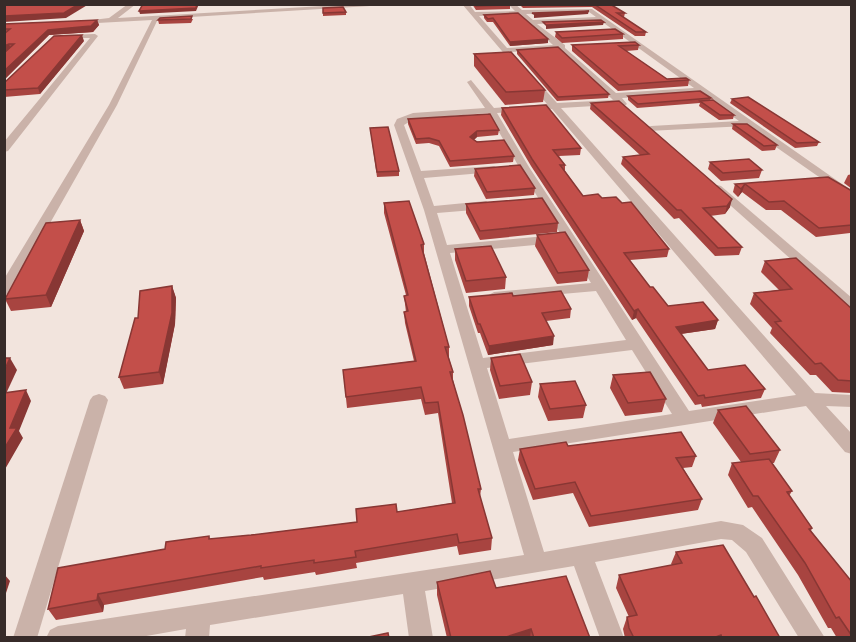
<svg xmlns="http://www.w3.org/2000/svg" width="856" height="642" viewBox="0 0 856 642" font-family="Inter,sans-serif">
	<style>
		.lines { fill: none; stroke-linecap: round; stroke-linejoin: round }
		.minor { fill: #cab2a9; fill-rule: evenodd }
		.wall { fill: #a84440 }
		.shaded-wall { fill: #883734 }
		.building { fill: #c34f4a; stroke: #883734; stroke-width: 1.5 }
	</style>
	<rect width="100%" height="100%" fill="#f2e4dd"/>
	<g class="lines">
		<g class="minor">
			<path d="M128,4H136L118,18L359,4H403L158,19L117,105L11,292L4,296V279L109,105L152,20L79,24L76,22L109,18Z"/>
			<path d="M462,4H469L475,12L515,11L508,4H515L522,10L592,9L852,191V200L746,126L648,131V127L651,126L739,121L700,93L622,98L627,104L623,107L615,101L611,105L561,108L815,393L852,395V407L826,406L852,434V454L845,452L806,406L513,452L544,552L721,521L743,525L762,538L825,638H799L746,552L732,540L721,539L595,562L624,638H600L574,566L425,591L433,638H409L403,594L210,625L209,638H185L186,629L135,638H46L50,630L58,626L524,555L424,210L394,125L397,119L413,113L485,108L467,82L471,80L494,108L547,104ZM589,12L596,17L533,20L526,14ZM519,14L553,45L507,48L479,16ZM601,21L694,88L616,93L565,48V45L537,24ZM558,49L611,98L613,100L557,103L511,52ZM552,109L796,395L689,411L529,167L497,113ZM488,113L519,167L591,283L494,292L487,296L494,300L596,291L626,340L483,358L450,253L556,243L562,239L556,235L447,245L437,213L486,209L492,205L486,201L434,206L424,178L494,172L499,169L494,166L421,171L404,125L414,119ZM632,350L672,414L509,439L487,368Z"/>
			<path d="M61,35L95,34L98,36L8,151L4,152V142L90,38H63Z"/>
			<path d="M717,185L721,186L852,298V310L847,309L713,190L711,188Z"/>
			<path d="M99,394L105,396L108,400L37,638H13L90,400L93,396Z"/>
		</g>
	</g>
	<g class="wall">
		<path d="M472,4H509L510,5V9L476,10Z"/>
		<path d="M519,4H610L625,13L624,17H622L646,32L645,36H635L592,7L523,8Z"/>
		<path d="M346,12V15L323,16V13Z"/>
		<path d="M484,15L548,39V43L510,46L493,22H487L484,18Z"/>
		<path d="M193,19L191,23L159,24L158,20Z"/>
		<path d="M97,20L99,25L93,32L49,35L4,80V24Z"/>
		<path d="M556,32L623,34V39L562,43L555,37Z"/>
		<path d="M84,41L40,94L4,97V83Z"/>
		<path d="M572,45H639L638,50L626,51L667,79L689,80L688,86L618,91L572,51Z"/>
		<path d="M517,50L609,94L608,98L557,101L517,54Z"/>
		<path d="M474,54L545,90L543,102L505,105L474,66Z"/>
		<path d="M628,96L711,98L710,100L734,115L733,119L719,120L699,106L700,103L637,108L628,100Z"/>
		<path d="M732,99L819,142L817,146L795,148L730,103Z"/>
		<path d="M591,103L730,207L725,214L710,216L742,247L739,255L715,256L679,218L674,219L621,164L623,157L640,155L590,109Z"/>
		<path d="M502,108L581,148L580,155L559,156L565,165V171L583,196L602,198L622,203L669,249L667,257L630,260L650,287L668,306L718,320L715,329L681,334L708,370L765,389L761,398L702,407L701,404L695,405L636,318L632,320L531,166L501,115Z"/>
		<path d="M408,119L499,130L498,135L477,137L474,140L514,156L513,162L450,167L439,146L429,143L416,144L408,124Z"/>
		<path d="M733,124L777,145L775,150L762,151L732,129Z"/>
		<path d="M370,128L399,171V176L377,177Z"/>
		<path d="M710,162L762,170L759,178L721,181L708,169Z"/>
		<path d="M475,169L535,188L534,195L486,199L474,176Z"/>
		<path d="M852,174V189L844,183L848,175Z"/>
		<path d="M735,184L852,191V234L850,233L816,237L781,210H766L742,192L738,197L733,192Z"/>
		<path d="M384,203L424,244V253L449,347V358L453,372V380L481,489L480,497L492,538L491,550L459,555L457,546L356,563L357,568L316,575L315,572L264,580L263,577L104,605L103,612L56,620L48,609L165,549L209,536L210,539L251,535L357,522L397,512L452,503L438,413L425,415L421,399L347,408L343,370L414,361L405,323L404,312H406L404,296L406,295L384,213Z"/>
		<path d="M466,204L558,223L557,232L480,240L466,213Z"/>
		<path d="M80,220L84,231L51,307L11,311L5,299Z"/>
		<path d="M537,235L589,270L587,281L557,284L535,246Z"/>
		<path d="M455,249L506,277L505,289L466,293L455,260Z"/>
		<path d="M765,261L852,309V393L832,392L816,375H810L770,333L772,328L750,304L754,293L779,290L761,272Z"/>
		<path d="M172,286L176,298L175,324L163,384L124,389L119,377L138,318Z"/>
		<path d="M513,296L571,309L570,318L546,321L553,345L488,355L480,333H478L469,306V297Z"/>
		<path d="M491,358L532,382L530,395L499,399L490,370Z"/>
		<path d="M613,375L666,399L662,412L625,416L610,388Z"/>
		<path d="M540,384L586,405L583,418L548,421L538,397Z"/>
		<path d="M718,410L780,450L774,463H772L792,491L789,496L812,528L811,531L852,582V638H837L831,628H828L798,575L752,507L748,508L728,475L732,463L741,462L713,423Z"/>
		<path d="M568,446L696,456L692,467L683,468L702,499L698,510L589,527L573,493L533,500L518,460L520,449Z"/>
		<path d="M676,552L754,597L780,638H625L623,629L627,617H629L616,588L619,575L672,565L671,564Z"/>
		<path d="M437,582L496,588L590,638H447L437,595Z"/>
	</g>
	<g class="shaded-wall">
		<path d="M79,4H89L66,18L4,22V16Z"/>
		<path d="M199,4L196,11L140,14L139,11Z"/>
		<path d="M589,11L588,14L534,18V14Z"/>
		<path d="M97,20L99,25L93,32L49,35L4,80V71L48,30Z"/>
		<path d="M604,22L603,25L546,29V25Z"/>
		<path d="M82,35L84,41L40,94L38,88Z"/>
		<path d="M548,39V43L510,46V42Z"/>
		<path d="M9,44L11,50L4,54V46Z"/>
		<path d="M477,131V137L470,143V137Z"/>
		<path d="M745,184L742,192L738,197L741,189Z"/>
		<path d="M732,199L730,207L725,214L727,206Z"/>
		<path d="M80,220L84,231L51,307L46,295Z"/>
		<path d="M172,286L176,298L175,324L163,384L159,372Z"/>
		<path d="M638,309L636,318L632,320L634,311Z"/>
		<path d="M718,320L715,329L673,335L676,327Z"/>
		<path d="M554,336L553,345L488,355L489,346Z"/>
		<path d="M10,358L17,370L4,398V371Z"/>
		<path d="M26,390L31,401L19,431L23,438L4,471V449L10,428Z"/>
		<path d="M4,574L10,581L4,599Z"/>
		<path d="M98,594L104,605L103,612L97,600Z"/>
		<path d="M531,629L530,638H503Z"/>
	</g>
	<g class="building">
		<path d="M4,4H79L64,13L4,16Z"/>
		<path d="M143,4H197L196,8L139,11Z"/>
		<path d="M475,4H509L510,5L476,6Z"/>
		<path d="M594,4H610L625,13H617L646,32H636Z"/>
		<path d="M343,7L346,12L323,13V8Z"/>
		<path d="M589,11L534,14L532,13Z"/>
		<path d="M518,13L548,39L510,42L493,18L488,19L484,15Z"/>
		<path d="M192,16L191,19L158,20L160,18Z"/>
		<path d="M97,20L91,26L48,30L4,71V53L14,44H9L4,46V34L10,29H4V24Z"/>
		<path d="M601,20L604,22L546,25L543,22Z"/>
		<path d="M615,29L623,34L562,38L556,32Z"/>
		<path d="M82,35L38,88L4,90V83L54,36Z"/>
		<path d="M635,42L639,45L619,46L667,79L686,78L689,80L619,85L572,45Z"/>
		<path d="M558,47L609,94L558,97L517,50Z"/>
		<path d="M511,52L545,90L506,92L474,54Z"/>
		<path d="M700,91L711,98L638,104L628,96Z"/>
		<path d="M748,97L819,142L797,143L732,99Z"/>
		<path d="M713,100L734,115H720L700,101Z"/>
		<path d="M619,101L732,199L727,206L703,208L742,247L718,248L681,210H677L623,157L649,154L591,103Z"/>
		<path d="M546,105L581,148L553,150L565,165H560L583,196L598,194L602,198L616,197L622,203L631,202L669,249L624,253L650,287H653L668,306L703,302L718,320L676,327L708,370L745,365L765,389L705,398L704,395L698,396L638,309L634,311L532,159L502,108Z"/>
		<path d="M490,114L499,130L477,131L470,137L477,142L504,140L514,156L450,161L439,141L429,138L416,139L408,119Z"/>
		<path d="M733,124H747L777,145L764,146Z"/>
		<path d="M388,127L399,171L377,172L370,128Z"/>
		<path d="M749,159L762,170L723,173L710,162Z"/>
		<path d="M520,165L535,188L487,192L475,169Z"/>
		<path d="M828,177L852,191V225L819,228L784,201L769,202L745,184L741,189L735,184Z"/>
		<path d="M542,198L558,223L480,231L466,204Z"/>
		<path d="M409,201L424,244L421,245L449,347H445L453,372H450L463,415L481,489H478L492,538L459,543L457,534L355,551L356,557L314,563V560L261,568V566L98,594L97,600L48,609L58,568L165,549L166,542L209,536V539L251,535L357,522L356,509L396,504L397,512L455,503L438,402L425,403L421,387L346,397L343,370L416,361L404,312L408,311L404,296L408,295L384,203Z"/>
		<path d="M80,220L46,295L5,299L46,223Z"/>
		<path d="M565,232L589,270L558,273L537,235Z"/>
		<path d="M491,246L506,277L466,281L455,249Z"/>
		<path d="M796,258L852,309V381L838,380L821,363L815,364L775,322L781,321L754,293L792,289L765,261Z"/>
		<path d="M172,286V313L159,372L119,377L135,318H138L140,291Z"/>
		<path d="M561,291L571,309L542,313L554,336L489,346L480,324H478L469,297L512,293L513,296Z"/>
		<path d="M520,354L532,382L500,386L491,358Z"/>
		<path d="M4,358H10L4,371Z"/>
		<path d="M650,372L666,399L628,403L613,375Z"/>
		<path d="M575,381L586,405L550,409L540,384Z"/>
		<path d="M26,390L10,428H17L4,449V393Z"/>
		<path d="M746,406L780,450L750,454L718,410Z"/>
		<path d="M681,432L696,456L676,458L702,499L591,516L575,482L535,489L520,449L566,442L568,446Z"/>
		<path d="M769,459L792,491L787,492L812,528L809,529L852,582V636L839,617L836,618L805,563L758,496H753L732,463Z"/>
		<path d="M723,545L754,597L756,596L780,638H722L721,635L713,638H634L629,628L627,617L637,615L619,575L682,563L676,552Z"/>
		<path d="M490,571L496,588L566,576L590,638H534L531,629L503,638H451L437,582Z"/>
		<path d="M388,633L389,638H364Z"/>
	</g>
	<rect width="856" height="642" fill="none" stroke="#372b29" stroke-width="12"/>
</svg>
